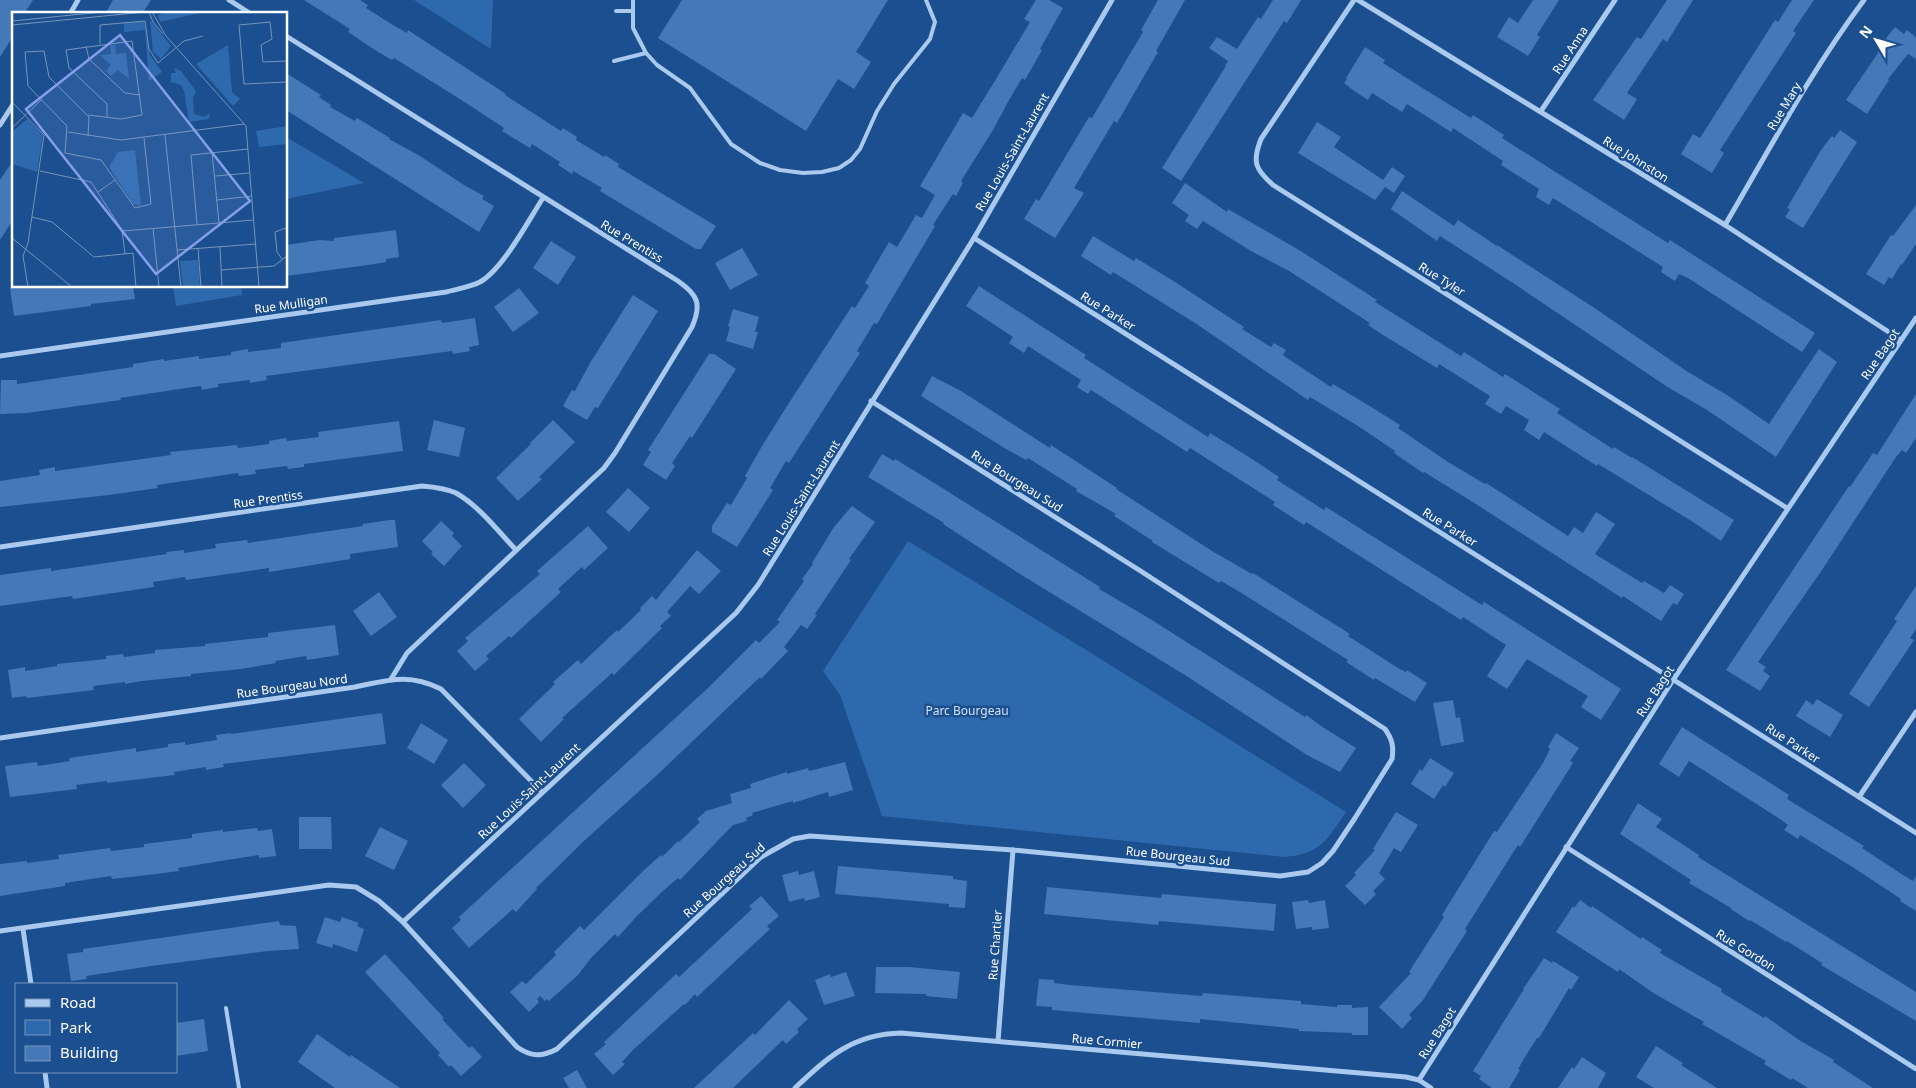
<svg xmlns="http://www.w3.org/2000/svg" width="1916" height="1088" viewBox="0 0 1916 1088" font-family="'Noto Sans',sans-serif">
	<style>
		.green { fill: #2e69ad }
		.building { fill: #4478b7 }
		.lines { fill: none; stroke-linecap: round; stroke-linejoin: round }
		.service { stroke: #a9c9ee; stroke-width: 4 }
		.minor { stroke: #a9c9ee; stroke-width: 5 }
		.labels { text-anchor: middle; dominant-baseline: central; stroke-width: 5; stroke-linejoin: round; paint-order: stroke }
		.street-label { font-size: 12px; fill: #fff; stroke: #1b4f8f }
		.park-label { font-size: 12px; fill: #cfe3fa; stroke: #1b4f8f }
		.inset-road { fill: none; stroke: #7695bc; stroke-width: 1 }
		.view { fill: #839eea; fill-opacity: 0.15; stroke: #839eea; stroke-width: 2.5 }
		.inset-edge { fill: none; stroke: #fff; stroke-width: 2.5 }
	</style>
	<rect width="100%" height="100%" fill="#1b4f8f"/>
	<g class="green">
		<path d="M414,0H493L491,49Z"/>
		<path d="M286,137L364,183L286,199Z"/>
		<path d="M173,286H241L242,295L176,306Z"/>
		<path d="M908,541L1091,653L1346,812C1326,841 1321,854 1284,857L882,816L840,695L823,671Z"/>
	</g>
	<g class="building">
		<path d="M0,0H33L24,14H14V35L0,57Z"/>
		<path d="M113,0H151L142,14H105Z"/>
		<path d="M304,0H360L368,5L366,8L393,25L407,33L408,30L420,38L506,94L505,95L561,131L563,128L577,137L576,140L604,157L605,155L619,164L618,167L716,226L701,249H696L600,191L602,188L573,171L572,174L558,165L560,162L532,144L530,148L502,131L504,128L463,101L394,58L392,60L378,52L348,32L350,29Z"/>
		<path d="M682,0H888L856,52L871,62L854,89L838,79L806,131L658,38Z"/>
		<path d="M1036,0H1049L1063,8L1040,49L1042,50L1025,80L1022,78L1009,100L993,130L961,181L963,183L956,196L953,194L949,200L933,225L935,226L877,324L874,323L857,351L860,353L789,463L786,461L770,488L773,490L737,547L712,532V526L727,503L731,505L747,478L745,476L762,446L787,406L852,306L855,308L869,286L865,283L889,242L897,247L916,215L922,218L935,195L920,186L963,113L972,118L996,79L1030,22L1024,19Z"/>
		<path d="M1158,0H1185L1156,51L1158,52L1117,123L1114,121L1074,188L1084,193L1055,238L1024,219L1036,199L1039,201L1089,117L1092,118L1143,32L1141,30Z"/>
		<path d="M1273,0H1301L1287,23L1284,21L1181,181L1162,168L1226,66H1225L1228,61L1209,48L1217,37L1237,49L1258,17L1261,19Z"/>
		<path d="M1533,0H1559L1537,35L1540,37L1528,56L1497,37L1509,17L1518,23Z"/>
		<path d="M1667,0H1693L1667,42L1663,39L1627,93L1637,99L1624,120L1593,100L1637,37L1641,39Z"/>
		<path d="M1792,0H1814L1793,31L1796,33L1720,150L1724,153L1712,173L1681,154L1693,134L1700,138L1775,20L1778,22Z"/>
		<path d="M1895,27L1904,34L1907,30L1916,37V59L1908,54L1888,79L1889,80L1867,114L1846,100L1880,50L1878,48Z"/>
		<path d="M1365,47L1385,60L1383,63L1424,89L1471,118L1473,115L1504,135L1502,138L1562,176L1668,243L1670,240L1815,333L1802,352L1688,278L1679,274L1675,281L1661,272L1663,267L1553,198L1549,205L1536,197L1539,189L1501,165L1503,161L1453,128L1451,132L1407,104L1402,112L1372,93L1368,100L1353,90L1344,83L1347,79L1346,78Z"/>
		<path d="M286,73L321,95L319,97L331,105L330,107L355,121L357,118L390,138L389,139L420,156L464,185L484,196L482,199L494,206L479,232L286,110Z"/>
		<path d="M1317,122L1341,137L1334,147L1383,180L1392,167L1405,176L1394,193L1385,187L1375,200L1298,153Z"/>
		<path d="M1840,130L1857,142L1803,228L1785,217L1790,209L1787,208L1821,150L1832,136L1834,138Z"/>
		<path d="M14,159V218L0,240V180Z"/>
		<path d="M1185,183L1227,212L1228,209L1299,250L1377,300L1375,302L1461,356L1464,352L1503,377L1505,374L1560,409L1557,413L1613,449L1614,447L1632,458V457L1734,520L1721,541L1690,520L1598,464L1597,466L1544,432L1539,440L1524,430L1529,420L1506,406L1501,414L1485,404L1490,396L1439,364L1437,368L1383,335L1368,325L1370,323L1289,271L1251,251L1203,221L1197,229L1185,221L1189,215L1172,203Z"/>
		<path d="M1402,191L1454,226L1458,220L1497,246V245L1593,307L1688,372L1727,395L1769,424L1819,349L1837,362L1776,457L1707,410L1666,386L1513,283L1440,236L1437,241L1391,209Z"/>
		<path d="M1916,205V244L1902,265L1901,264L1892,279L1889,277L1884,285L1866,274L1891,235L1893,236Z"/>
		<path d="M396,230L399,257L386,259V262L368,265L286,276V245L320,240L334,241V238Z"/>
		<path d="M1093,236L1134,261L1136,258L1175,282L1244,327L1242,329L1271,347L1274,343L1286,350L1283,355L1284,356L1331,387L1333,384L1368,405L1400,425L1398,428L1448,462L1485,484L1486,483L1568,536L1574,527L1583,533L1596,512L1615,524L1595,554L1642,583L1644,581L1664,593L1670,585L1684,594L1677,605L1673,603L1661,621L1623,596L1622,598L1468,499L1424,472L1423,473L1394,453L1395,451L1358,426L1310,397L1308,400L1195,323L1113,272L1111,275L1081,256Z"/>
		<path d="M551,241L576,257L558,285L533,268Z"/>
		<path d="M742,248L758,275L730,290L715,263Z"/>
		<path d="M24,286H133L135,299L91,304V306L14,316L10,288Z"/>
		<path d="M979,286L1086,355L1084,358L1131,388L1208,437L1210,433L1249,457L1279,477L1277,480L1324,510L1326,507L1482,605L1484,602L1621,689L1601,720L1581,707L1588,696L1527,659L1507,689L1487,676L1506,645L1463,617L1461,620L1306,522L1304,525L1273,505L1275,502L1190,448L1187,452L1091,390L1088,394L1077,387L1081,380L1028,346L1024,353L1009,343L1013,337L966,306Z"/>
		<path d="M519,288L539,313L513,332L494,307Z"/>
		<path d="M633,295L658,311L598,408L595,407L587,420L563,406L572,390L575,391L590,363Z"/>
		<path d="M733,309L759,317L755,332H758L753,349L726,341L730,327L728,326Z"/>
		<path d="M475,318L479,345L469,347L470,351L453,354L452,351L266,376L267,380L250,383V380L218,384V387L202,390L201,386L186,388L120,398L121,400L27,413L0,414L1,380H17V384L133,367V364L164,359V361L199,356V359L231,355V352L248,349V352L281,348V343L441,320L442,323Z"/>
		<path d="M709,354H714L736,369L692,438L690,436L672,463L675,466L666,480L643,465L651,452L648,450Z"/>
		<path d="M932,376L961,391L1050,448L1051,445L1117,488L1116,489L1212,551L1252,574L1253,573L1350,634L1348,636L1398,668L1406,672L1407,670L1427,683L1415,702L1375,678L1374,680L1346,662L1348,660L1240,592L1221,581L1219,583L1152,542L1153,541L1114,516L1116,514L1076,491L1077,489L1047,470L1028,458L1026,460L1006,449L921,396Z"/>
		<path d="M1916,394V438L1906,453L1902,450L1896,457L1822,570L1758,662L1766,667L1763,671L1770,676L1760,691L1726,670L1849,486L1850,487L1873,453L1877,455Z"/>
		<path d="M434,420L465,428L459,457L427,450Z"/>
		<path d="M553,420L575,442L539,477L542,479L518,501L496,478L531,444L530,443Z"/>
		<path d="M399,421L403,451L304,464V467L288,469L287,466L255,470L256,474L239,476L238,473L157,485L158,488L109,495L0,507V481L40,475L39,470L55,467V471L171,455L170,452L237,445L238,448L269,444V441L286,438L287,441L319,437L318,432Z"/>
		<path d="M882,454L894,461L895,459L923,476L1100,587L1099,589L1147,617L1305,717L1306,715L1324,728L1356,748L1340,772L1307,755L1188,677L1020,574L943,524L944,523L868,477Z"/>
		<path d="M628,488L650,508L629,532L606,512Z"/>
		<path d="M852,506L875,522L849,559L851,560L815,614L817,615L807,629L801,625L784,647L788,651L761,679L760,677L656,776L585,840L536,888L537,889L516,912L513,909L469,948L452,928L461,920L459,917L709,687L756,640L759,643L780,622L777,620L804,581L802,579L813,564L812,563L834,527Z"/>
		<path d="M389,520H395L398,547L350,554V559L269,572V568L186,580L185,577L153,582L154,587L73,599L72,596L0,606V575L51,568V571L167,554L166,552L184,550V553L216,548L215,544L247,540L248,543L363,526V524Z"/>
		<path d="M441,521L454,533L452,536L462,546L444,566L431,554L433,552L422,541Z"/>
		<path d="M588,526L608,548L584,570L582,567L558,589L561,592L511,638L509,636L486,656L489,659L475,671L457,651L468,641L465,638L540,574L537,571Z"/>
		<path d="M697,550L721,571L699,594L690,586L667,612L671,616L660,626L662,628L614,675L612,673L562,718L564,719L541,742L519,719L555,684L553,682L578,660L581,664L617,630L618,632L641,610L640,608L652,596L656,600Z"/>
		<path d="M1916,586V629L1910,638L1914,640L1869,707L1849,694L1897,621L1894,619Z"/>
		<path d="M379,592L397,617L371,636L353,611Z"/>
		<path d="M335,625L339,655L307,660L306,656L275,661L276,663L241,669L191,674V676L142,681L125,684V682L93,686L94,690L27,698L26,696L12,698L8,670L25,667V671L57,666V664L106,659V656L123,654L124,657L155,653V650L205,646V644L268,637V633Z"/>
		<path d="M1817,699L1843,715L1830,737L1796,716L1806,700L1813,705Z"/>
		<path d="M1453,700L1456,718L1460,717L1464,742L1441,746L1433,703Z"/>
		<path d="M382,713L386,744L223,764L224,767L206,770V767L174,772L175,775L107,783V781L76,785L77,789L10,797L5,766L37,762L38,766L70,761L69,758L110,752L136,748V752L168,747V744L185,742V745L217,740L216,735L231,733V734Z"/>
		<path d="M421,723L448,740L434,764L407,748Z"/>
		<path d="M1682,727L1789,795L1787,799L1864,846L1862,848L1900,873L1913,881L1916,876V911L1900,901L1901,899L1851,866L1800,835L1798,839L1784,830L1788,825L1780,819L1689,761L1679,777L1659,764Z"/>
		<path d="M1556,733L1579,748L1570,761L1573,763L1520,847L1518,845L1509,859L1465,929L1467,931L1423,1000L1409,1015L1412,1018L1402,1029L1379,1007L1411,973L1409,972L1444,917L1442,915L1494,831L1497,832L1543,763L1550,749L1548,747Z"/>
		<path d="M1430,758L1454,773L1445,787L1443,785L1434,799L1411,784L1420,769L1422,771Z"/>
		<path d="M845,762L853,790L829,797L828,792L793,803V801L772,807L752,813L753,815L746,818L747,821L733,825L680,880L678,878L664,890L637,916L618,937L615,934L591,958L578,975L549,1001L547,999L545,1001L540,996L537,999L539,1002L529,1012L510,992L522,981L526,984L556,955L554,952L580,926L584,930L644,870L661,855L662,857L678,841L679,842L700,822L697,819L706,811L732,803L730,794L751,788L750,784L787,772V774L808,768L809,771Z"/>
		<path d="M464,763L486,785L463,808L441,785Z"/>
		<path d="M1638,803L1662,819L1656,827L1699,855L1698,857L1916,992V1021L1821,965L1822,963L1787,941L1786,942L1750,920L1749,921L1731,909V908L1689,883L1691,880L1620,834Z"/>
		<path d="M1396,812L1418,825L1401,852L1394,848L1379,873L1385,879L1373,891L1376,894L1365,905L1345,886L1356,875L1354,873L1375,850L1373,849Z"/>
		<path d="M299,817H331L332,849H299Z"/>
		<path d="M380,827L408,841L394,870L365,856Z"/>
		<path d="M257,828L258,831L272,829L276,856L259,858V855L227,860L178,868L179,871L148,875L112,879L111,876L65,883V886L0,896V864L27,861V863L59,859L58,855L110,848L111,851L144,847V844L192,838V834L223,830V832Z"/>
		<path d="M838,866L953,876V879L967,881L965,908L949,907V904L835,894Z"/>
		<path d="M798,871L799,875L814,871L820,897L805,901L804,898L789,902L782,875Z"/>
		<path d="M1047,887L1161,898L1162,894L1276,904L1274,931L1159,921L1158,925L1044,914Z"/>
		<path d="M761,896L779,916L767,926L770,929L697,997L695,994L685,1005L684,1004L633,1050L622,1062L625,1064L613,1075L594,1054L606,1044L604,1042L676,974L679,977L752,909L749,906Z"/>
		<path d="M1308,900L1309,903L1325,900L1329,928L1312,930V927L1296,929L1292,902Z"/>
		<path d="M1580,900L1591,908L1592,906L1641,939L1642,937L1662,950L1660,953L1722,989L1721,992L1764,1018L1765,1016L1799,1040L1834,1060L1833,1062L1873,1088H1808L1792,1078L1791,1080L1764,1064L1766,1061L1702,1024L1704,1022L1655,994L1619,969L1618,972L1556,932L1573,906L1574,908Z"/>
		<path d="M325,917L340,922L342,917L359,923L357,926L364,929L357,952L333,944L332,948L316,943Z"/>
		<path d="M279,921L280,925L296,926L299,949L268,951L151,966L86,976L87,979L71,981L67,954L83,952V949Z"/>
		<path d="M385,954L444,1018L442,1019L469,1048L472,1046L482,1057L461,1076L451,1065L449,1067L438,1055L440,1053L365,972Z"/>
		<path d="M1544,958L1552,963L1553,961L1579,977L1571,990L1569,988L1539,1038H1537L1525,1057L1518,1069L1520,1070L1509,1088H1492L1479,1079L1481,1076L1473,1071L1524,989H1523Z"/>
		<path d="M876,967H909L960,972L957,999L926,996V994L875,993Z"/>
		<path d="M846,972L855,996L824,1005L815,980L830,974L831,977Z"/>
		<path d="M1039,979L1054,980V983L1070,985L1202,996L1203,993L1301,1001V1004L1337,1007V1005H1352V1008L1368,1007V1035H1352V1033L1299,1031V1029L1200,1019V1023L1052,1010V1007L1036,1006Z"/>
		<path d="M789,1000L808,1019L797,1029L799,1032L786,1044L783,1040L733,1088H694L753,1033L755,1035Z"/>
		<path d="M204,1019L208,1051L176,1056V1023Z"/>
		<path d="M317,1034L350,1057L351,1055L400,1088H335L298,1062Z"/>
		<path d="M1656,1046L1683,1063L1681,1065L1717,1088H1654L1636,1077Z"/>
		<path d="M1582,1057L1606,1073L1598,1088H1558L1572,1067L1574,1069Z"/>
		<path d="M577,1070L587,1088H569L563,1078Z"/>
	</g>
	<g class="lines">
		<g class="service">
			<path d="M633,0V28L646,53L657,65L690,88L731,144L760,163L780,170L803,173L822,172L839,168L851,160L860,149L877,111L894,84L930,39L935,22L926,0"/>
			<path d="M616,11H632"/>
			<path d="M614,61L646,53"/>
			<path d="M226,1008L239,1088"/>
		</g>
		<g class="minor">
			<path d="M229,0L251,14"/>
			<path d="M1354,0L1261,139C1252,162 1255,169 1273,185L1787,508"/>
			<path d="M1358,0L1725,225L1901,340"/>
			<path d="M70,14L78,0"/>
			<path d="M286,36L678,281C698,295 702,304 692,327L615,453L604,468L407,653L391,679"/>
			<path d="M1541,111L1615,0"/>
			<path d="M0,125L14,103"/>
			<path d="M1725,225C1769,150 1811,71 1864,0"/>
			<path d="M974,238L1916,833"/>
			<path d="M0,356L446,292C457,289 470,287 480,282C503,269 528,221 543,198"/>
			<path d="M0,547L422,486C434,487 445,488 456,493C479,506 498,531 516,550"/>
			<path d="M0,738L355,687C389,680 409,673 441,689L542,792"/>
			<path d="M1859,797L1916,712"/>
			<path d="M1566,847L1916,1069"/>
			<path d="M403,922L736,613L758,585L974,238L1112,0"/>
			<path d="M23,929L31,984"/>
			<path d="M0,931L329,885L356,887L379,901L403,922L517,1047C531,1057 542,1057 557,1049L761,857L793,839L810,836L1013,850L1280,876L1308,872L1322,863L1333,851L1355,818L1392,759C1394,746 1392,739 1385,729L1139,570L871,401"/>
			<path d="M998,1041L1013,850"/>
			<path d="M45,1072L47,1088"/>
			<path d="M1419,1080L1673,680L1916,318"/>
			<path d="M795,1088C828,1057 853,1034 901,1033L1406,1077L1419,1080L1431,1088"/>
		</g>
	</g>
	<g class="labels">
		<g class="street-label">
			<text transform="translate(1570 50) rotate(-57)">Rue Anna</text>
			<text transform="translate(1784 106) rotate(-59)">Rue Mary</text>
			<text transform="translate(1012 152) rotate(-60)">Rue Louis-Saint-Laurent</text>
			<text transform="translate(1636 159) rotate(32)">Rue Johnston</text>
			<text transform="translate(632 241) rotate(31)">Rue Prentiss</text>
			<text transform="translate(1442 279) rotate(32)">Rue Tyler</text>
			<text transform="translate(291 304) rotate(-8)">Rue Mulligan</text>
			<text transform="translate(1108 311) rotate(32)">Rue Parker</text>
			<text transform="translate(1880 354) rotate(-56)">Rue Bagot</text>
			<text transform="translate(1017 481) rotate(32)">Rue Bourgeau Sud</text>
			<text transform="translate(801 498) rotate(-58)">Rue Louis-Saint-Laurent</text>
			<text transform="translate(268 499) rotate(-8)">Rue Prentiss</text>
			<text transform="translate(1450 527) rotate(32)">Rue Parker</text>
			<text transform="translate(292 686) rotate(-8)">Rue Bourgeau Nord</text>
			<text transform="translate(1655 691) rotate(-57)">Rue Bagot</text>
			<text transform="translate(1793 743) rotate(33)">Rue Parker</text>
			<text transform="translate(529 791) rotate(-43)">Rue Louis-Saint-Laurent</text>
			<text transform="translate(1178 856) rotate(6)">Rue Bourgeau Sud</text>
			<text transform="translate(724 880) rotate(-42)">Rue Bourgeau Sud</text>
			<text transform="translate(995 945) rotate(-86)">Rue Chartier</text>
			<text transform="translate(1746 950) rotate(32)">Rue Gordon</text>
			<text transform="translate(1437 1033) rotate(-58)">Rue Bagot</text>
			<text transform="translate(1107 1041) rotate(5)">Rue Cormier</text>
		</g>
		<g class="park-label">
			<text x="967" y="710">Parc Bourgeau</text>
		</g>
	</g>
	<g transform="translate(12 12)">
		<rect width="275" height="275" fill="#1b4f8f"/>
		<path d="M155,0H193L148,10L146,3ZM138,8L159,34L149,47L141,40ZM132,9L138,43L150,60L137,69L133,18L112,20V11ZM98,33H103L104,42L114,41L117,67L106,58L99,64L94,59L99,53L88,43L99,42ZM216,33L220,80L228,87L221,94L184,52ZM162,56L169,59L184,79L181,86L182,102L192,105L198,101L197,107L177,110L172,79L169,73L159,70V61H164ZM15,107L31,123L25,160L0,152V120ZM275,114V132L247,135L244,119ZM123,138L129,194L121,192L97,155L106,140ZM186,248L188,275H171L168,249Z" fill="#2e69ad"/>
		<path class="inset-road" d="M137,0L141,10L151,22M140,0L154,24L234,114L247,275M0,9L90,0M0,13L133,0M88,32V13L133,9L137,37L146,51L172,29L191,24M74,34L77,47L113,81L128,83M275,49L251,50L249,33L260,27L258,10L227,13L232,72L275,70M0,90L32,123L16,231L11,244L16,275M76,103L109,107L130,103L120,29L54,38L57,56L95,92V105M0,116L29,88M56,120L109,128L232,112M153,123L169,275M76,124L77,105L37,65L32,39L13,40L16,74L55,114L53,141L89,148L123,196L139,192L132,126M200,140L207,211M28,159L79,170L110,218L113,242M203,164L238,161M86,180L103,168M205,188L240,184M20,205L40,210L82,245L121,241L124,275M185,212L179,143L236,137M141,216L147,275M111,219L242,208M0,226L60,275M208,235L210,275M186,236L189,275M165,238L244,232M270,247L265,240L263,220L274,216M209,258L262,254L275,244"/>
		<path class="view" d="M108,23L238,189L144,262L14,97Z"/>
		<rect width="275" height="275" class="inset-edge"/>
	</g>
	<rect x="15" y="983" width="162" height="90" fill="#1b4f8f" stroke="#7695bc"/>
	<rect x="25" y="999" width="25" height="8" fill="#a9c9ee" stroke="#7695bc"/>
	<text x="60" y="1008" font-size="15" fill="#ffffff">Road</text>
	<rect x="25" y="1020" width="25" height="15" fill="#2e69ad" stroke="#7695bc"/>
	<text x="60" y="1033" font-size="15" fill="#ffffff">Park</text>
	<rect x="25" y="1046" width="25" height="15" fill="#4478b7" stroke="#7695bc"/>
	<text x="60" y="1058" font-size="15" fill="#ffffff">Building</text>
	<g transform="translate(1876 40) rotate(308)" stroke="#1b4f8f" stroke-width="4" paint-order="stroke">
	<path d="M0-4L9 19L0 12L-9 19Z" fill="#ffffff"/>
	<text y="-8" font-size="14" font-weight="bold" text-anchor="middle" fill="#ffffff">N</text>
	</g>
</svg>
